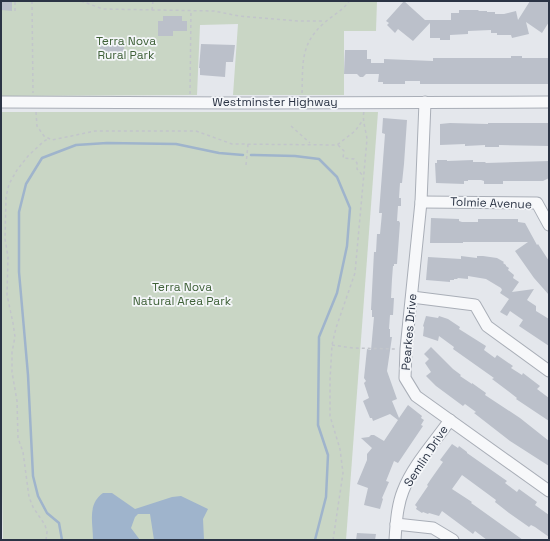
<svg xmlns="http://www.w3.org/2000/svg" width="550" height="541" viewBox="0 0 550 541" font-family="'Space Grotesk',sans-serif">
	<style>
		.green { fill: #c9d6c5 }
		.water { fill: #9fb4cc }
		.lines { fill: none; stroke-linecap: round; stroke-linejoin: round }
		.stream { stroke: #9fb4cc; stroke-width: 2.5 }
		.building { fill: #bbc0ca }
		.minor-casing { stroke: #a9aeb7; stroke-width: 13 }
		.path { stroke: #c2c5cb; stroke-width: 1.5; stroke-dasharray: 3 3; stroke-linecap: butt }
		.minor { stroke: #f7f8fa; stroke-width: 11 }
		.labels { text-anchor: middle; dominant-baseline: central; stroke-width: 3.5; stroke-linejoin: round; paint-order: stroke }
		.park-label { font-size: 12px; fill: #3f6138; stroke: #f4f6f9 }
		.street-label { font-size: 12px; fill: #2b3445; stroke: #f4f6f9 }
	</style>
	<rect width="100%" height="100%" fill="#e4e7ec"/>
	<g class="green">
		<path d="M1,1H377L376,31H344V95H233L238,24L200,25L197,95L1,96Z"/>
		<path d="M1,112H378L346,540H3L1,436Z"/>
	</g>
	<path class="water" d="M103,493H112L135,509L172,497L181,496L208,509L203,519L204,540H154L150,514H138L135,517L131,528L140,540H93C93,523 87,504 103,493Z"/>
	<g class="lines">
		<g class="stream">
			<path d="M251,155L295,156L319,159L337,177L350,208L347,246L337,293L319,337L318,425L328,455L326,497L315,540"/>
			<path d="M62,540L59,523L47,513L38,496L33,476L28,375L19,272V212L26,184L42,158L76,145L107,143L176,144L219,153L243,155"/>
		</g>
	</g>
	<g class="building">
		<path d="M1,1H12V11L1,10Z"/>
		<path d="M404,1L425,20H451V13H459V10H479L478,11H487V12H495V14H504L516,11L518,20L530,1H549V22L542,33L526,22L529,34L512,38L511,35H497V33H491V30L468,31V34L450,35V40H440V38H430V23L413,41L398,29L395,33L387,25L389,23L386,21Z"/>
		<path d="M163,16H182V21H187V31H173V36H158V21H163Z"/>
		<path d="M110,38H118V45H124V54L100,53V45H110Z"/>
		<path d="M201,44L235,45L233,62H226L225,77L200,75V68H199Z"/>
		<path d="M345,50H367V59H371V63H384V59L433,61V58H511V56H522V58H549V84H420V81H405V84H383V82H378L379,74H366L363,77H360L357,74H344Z"/>
		<path d="M383,118L407,120L404,164L402,183H400L399,198H401V206H398L397,221H399L400,223L397,264H394V266H393L392,279L391,298H394L393,315H390L389,329H390V337H392L387,371L397,399L392,401L399,418L408,405L422,416L421,418L424,420L421,425L423,426L398,463L394,461L386,481L389,482L382,498L383,499L380,509L364,505L368,488L357,484L367,460V454L372,448L361,438L369,437L371,435H374L384,441L398,420L390,414L373,421L372,418H370L363,401L369,398L364,383L366,381L364,378L367,349L371,350L374,317H372V310H371L374,252H376L377,234H380L382,213H379L385,134L382,133Z"/>
		<path d="M450,123L488,124V123H549V146L499,145V147H485V145L465,146V144L440,145V124Z"/>
		<path d="M437,160H447V161L473,160V162H485L486,163L549,161V178L543,181H503V184H484V181L481,180H468V181H464V184L436,183L435,163H437Z"/>
		<path d="M431,218L459,219V221L462,222H478V219H518V222L525,223L537,245L538,244L549,261V295L534,278L515,251L528,242H463V243H430Z"/>
		<path d="M461,256L477,258V256H483L497,258L504,262L503,263L506,265V266L509,268L508,270L514,275L513,278L519,282L512,292L534,289L527,300L536,306V311L549,319V346L519,326L523,320L510,311L507,316L500,312L509,299L500,293L502,290L501,288L486,279L468,276V279L458,278L457,279H454V280H450V282L426,280L428,257L461,259Z"/>
		<path d="M426,316L438,318L439,316L448,319L460,327L459,329L486,346L484,350L495,358L497,355L513,366L511,368L522,375L523,373L540,386L537,389L549,398V421L516,399L517,398L508,391L492,379L494,378L453,349L454,347L439,336L438,341L423,336L424,327L423,326Z"/>
		<path d="M431,347L453,369L461,375L460,376L472,384V383L486,393L485,395L520,418L549,441V466L510,441L474,413L476,412L465,404L463,406L436,386L426,376L431,372L425,363L429,359L424,354Z"/>
		<path d="M452,444L458,448L459,446L467,452V453L507,481L505,483L517,492L519,489L537,502L535,505L549,515V537L535,527L531,525L529,527L509,513L495,502L496,500L462,475L452,489L472,502L471,503L474,505L523,540H487L475,531L473,534L442,511L439,516L429,513L428,514L423,512L422,513L416,509L417,507L415,505L428,486L427,485L431,479L443,462L440,460Z"/>
		<path d="M357,533L376,534L375,540H356Z"/>
	</g>
	<g class="lines">
		<g class="minor-casing">
			<g id="minor">
				<path d="M1,102L243,103L549,102"/>
				<path d="M425,102L421,202L406,349L405,378L416,396L549,491"/>
				<path d="M421,202L537,203L549,225"/>
				<path d="M412,297L475,305L487,326L549,371"/>
				<path d="M396,524L433,528L453,540"/>
				<path d="M395,540C396,524 397,506 403,491C413,465 434,443 450,420"/>
			</g>
		</g>
		<g class="path">
			<path d="M32,1L33,93"/>
			<path d="M81,1L103,9L214,11L239,16L298,21H322L323,23"/>
			<path d="M152,10L153,1"/>
			<path d="M15,11V1"/>
			<path d="M302,93C303,64 300,45 323,24C331,16 343,11 349,1"/>
			<path d="M190,94L191,10"/>
			<path d="M36,112L37,126L44,136L52,140L95,131H196L232,144L337,145L355,131L363,120"/>
			<path d="M291,126L310,143"/>
			<path d="M338,145L344,151L343,158L354,159L357,163V169L363,176"/>
			<path d="M246,165L248,144"/>
			<path d="M332,345L353,348L397,349"/>
			<path d="M46,540L47,532L45,525L33,507L29,497L23,452L18,438L17,401L12,372V352L15,337L13,323L7,295L8,257L5,239L6,197L9,184L17,170L28,156L43,142L49,138"/>
			<path d="M333,540L343,473L340,449L330,416V380L332,345L336,328L355,273L367,139C366,130 362,121 364,111"/>
		</g>
		<use href="#minor" class="minor"/>
	</g>
	<g class="labels">
		<g class="park-label">
			<text x="126" y="41">Terra Nova<tspan x="126" dy="14">Rural Park</tspan></text>
			<text x="182" y="287">Terra Nova<tspan x="182" dy="14">Natural Area Park</tspan></text>
		</g>
		<g class="street-label">
			<text x="275" y="102">Westminster Highway</text>
			<text transform="translate(491 203) rotate(2)">Tolmie Avenue</text>
			<text transform="translate(409 332) rotate(-85)">Pearkes Drive</text>
			<text transform="translate(426 456) rotate(-57)">Semlin Drive</text>
		</g>
	</g>
	<rect width="550" height="541" fill="none" stroke="#2b3445" stroke-width="4"/>
</svg>
